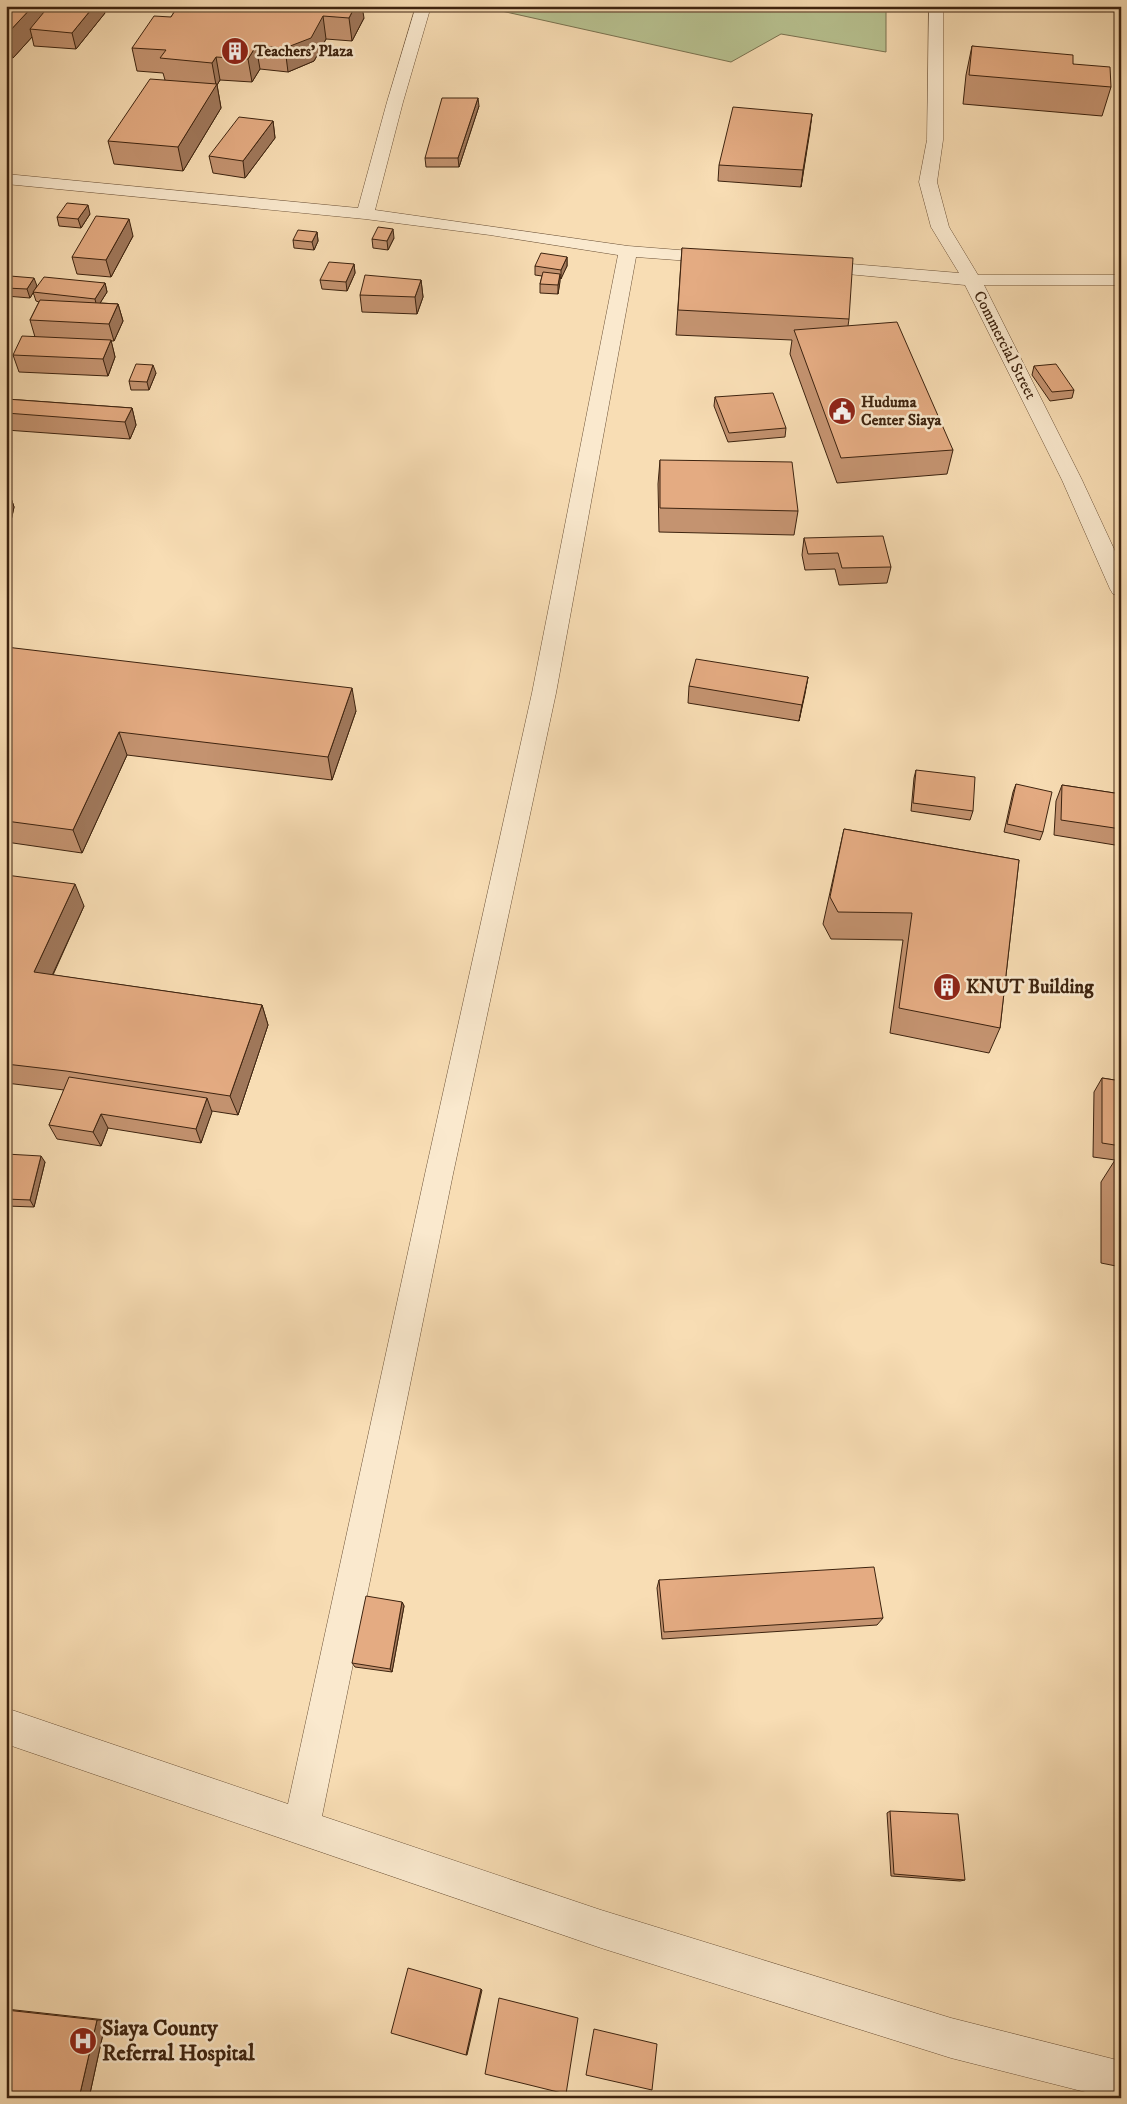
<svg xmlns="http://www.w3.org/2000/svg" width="1127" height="2104" viewBox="0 0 1127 2104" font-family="'IM FELL DW Pica',serif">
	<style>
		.green { fill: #b8c291; stroke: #7a7250 }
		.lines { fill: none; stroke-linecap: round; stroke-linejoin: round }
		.minor-casing { stroke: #6c5238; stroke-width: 1 }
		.minor { fill: #fae9ce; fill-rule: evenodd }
		.wall { fill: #c49370; stroke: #3d230f }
		.shaded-wall { fill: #a0785b; stroke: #3d230f }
		.building { fill: #e4ab82; stroke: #3d230f }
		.labels { text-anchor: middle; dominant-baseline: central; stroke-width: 5; stroke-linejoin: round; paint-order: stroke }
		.far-poi-label { font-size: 16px; font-weight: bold; fill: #3d230f; stroke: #fae9ce; text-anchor: start }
		.far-street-label { font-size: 16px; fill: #3d230f; stroke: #fae9ce }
		.poi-label { font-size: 19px; font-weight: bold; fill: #3d230f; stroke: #fae9ce; text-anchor: start }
		.near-poi-label { font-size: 22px; font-weight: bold; fill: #3d230f; stroke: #fae9ce; text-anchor: start }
	</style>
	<rect width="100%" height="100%" fill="#f8ddb4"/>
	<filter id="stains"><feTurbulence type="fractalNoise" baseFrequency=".004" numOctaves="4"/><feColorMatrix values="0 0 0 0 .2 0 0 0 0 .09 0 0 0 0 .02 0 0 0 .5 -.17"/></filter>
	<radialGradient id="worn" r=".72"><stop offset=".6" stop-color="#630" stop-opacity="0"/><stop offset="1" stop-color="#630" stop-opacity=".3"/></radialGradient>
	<path class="green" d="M502,6H886V52L781,34L731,62L497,10Z"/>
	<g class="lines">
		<g class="minor-casing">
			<g id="minor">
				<path d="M416,6H431L403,102L375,210L628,246L717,253L723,254L726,258L723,262L717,263L636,257L556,693L453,1174L322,1816L601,1910L951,2018L1121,2061V2098H1109L951,2058L601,1948L6,1744V1708L288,1804L425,1174L532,693L618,255L490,235L365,219L6,184V174L358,208L387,102Z"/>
				<path d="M929,6H943V140L937,182L949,227L978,275H1121V285H984L1082,480L1121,564V596L1113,594L1110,589L1062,480L965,285L815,271L809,270L806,266L809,262L815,261L959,273L931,227L919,182L927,140Z"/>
			</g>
		</g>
		<use href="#minor" class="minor"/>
	</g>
	<g class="wall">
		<path d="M6,6L105,13L76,49L34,46L32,37L13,58L6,57Z"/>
		<path d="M178,6L364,18L352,41L326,39L314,61L288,72L260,69L252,82L220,80L217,85L221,108L183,171L114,164L108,141L165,80L163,73L137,71L132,48L171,17Z"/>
		<path d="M972,46L1073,64L1111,87L1102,116L963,104L966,75Z"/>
		<path d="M479,106L459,167H426L425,158Z"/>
		<path d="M812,114L801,187L718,181L719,165Z"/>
		<path d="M273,121L275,138L245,178L213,173L209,156Z"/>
		<path d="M90,214L81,228L59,226L57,217Z"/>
		<path d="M317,232L318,241L314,250L294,248L293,240Z"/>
		<path d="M133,236L111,277L77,274L72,257Z"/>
		<path d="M394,238L388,250L373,248L372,239Z"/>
		<path d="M682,248L849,319L848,326L953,450L947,474L837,483L790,354L792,340L676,335Z"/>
		<path d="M567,257V266L560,279L558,294L540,293V284L542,276L535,275V266Z"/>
		<path d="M354,264L355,273L347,291L322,289L320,280Z"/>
		<path d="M421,280L423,297L417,314L362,312L360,295Z"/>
		<path d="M6,282L37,286L30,298L6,296Z"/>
		<path d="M105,283L107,292L100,303L118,304L123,321L114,341H111L115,357L108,376L19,372L13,355L35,337L30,320L39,302L36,301L33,292Z"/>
		<path d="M1034,366L1074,390L1072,398L1050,401L1032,375Z"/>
		<path d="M156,373L149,390H131L129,381Z"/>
		<path d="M715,397L786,428L785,437L728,442L714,406Z"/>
		<path d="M6,399L132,408L136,425L130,439L6,430Z"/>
		<path d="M660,460L798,511L794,535L659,532L658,484Z"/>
		<path d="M6,498H11L14,507L9,530H6Z"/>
		<path d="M804,538L891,567L887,583L839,585L835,569L805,570L802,555Z"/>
		<path d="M6,647L356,711L332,780L127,755L82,853L6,842Z"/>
		<path d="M808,677L799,721L688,703L689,686Z"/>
		<path d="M916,770L973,811L970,820L911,811L914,778Z"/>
		<path d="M1016,784L1043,832L1040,840L1004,832L1013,792Z"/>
		<path d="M1062,785L1121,794V846L1054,835L1056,801Z"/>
		<path d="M844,829L1019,860L1000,1028L989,1053L890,1033L903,940L831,939L823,924Z"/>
		<path d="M6,875L84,906L53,975L262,1005L268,1025L238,1115L212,1111L201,1143L108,1128L101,1146L57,1139L49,1125L64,1090L6,1083Z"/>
		<path d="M1102,1078L1121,1081V1267L1101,1263V1182L1115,1160L1093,1157L1094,1092Z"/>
		<path d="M6,1154L45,1162L34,1207L6,1206Z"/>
		<path d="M659,1580L883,1618L877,1625L662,1639L657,1588Z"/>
		<path d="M402,1602L404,1606L392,1672L355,1667L352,1663Z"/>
		<path d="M890,1811L965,1880L960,1881L891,1876L887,1813Z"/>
		<path d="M6,2009L106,2020L89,2098H6Z"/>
	</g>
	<g class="shaded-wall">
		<path d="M33,6H60L30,29L32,37L13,58L6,35Z"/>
		<path d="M94,6H104L105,13L76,49L72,33Z"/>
		<path d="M355,6H362L364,18L352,41L349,18Z"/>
		<path d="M323,16L326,39L314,61L288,72L285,48Z"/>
		<path d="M256,46L260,69L252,82L248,59Z"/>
		<path d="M216,57L220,80L217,85L221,108L183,171L178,147L216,85L212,63Z"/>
		<path d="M478,98L479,106L459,167L458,158Z"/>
		<path d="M812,114L810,131L801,187L803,170Z"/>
		<path d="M273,121L275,138L245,178L243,161Z"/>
		<path d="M88,205L90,214L81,228L78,219Z"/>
		<path d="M129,219L133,236L111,277L106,260Z"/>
		<path d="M393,229L394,238L388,250L387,241Z"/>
		<path d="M317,232L318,241L314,250L312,242Z"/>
		<path d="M567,257V266L561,279V270Z"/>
		<path d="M354,264L355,273L347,291L346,282Z"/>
		<path d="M560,274V282L558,294V285Z"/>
		<path d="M34,278L37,286L30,298L27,289Z"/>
		<path d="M421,280L423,297L417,314L415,297Z"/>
		<path d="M105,283L107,292L97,308L95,299Z"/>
		<path d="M118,304L123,321L114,341L109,324Z"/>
		<path d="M111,340L115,357L108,376L103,359Z"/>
		<path d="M153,365L156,373L149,390L147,382Z"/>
		<path d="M132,408L136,425L130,439L125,422Z"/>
		<path d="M11,498L14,507L9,530L6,520Z"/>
		<path d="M808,677L805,694L799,721L802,705Z"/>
		<path d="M352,688L356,711L332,780L328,757Z"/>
		<path d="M119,732L127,755L82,853L73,830Z"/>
		<path d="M75,884L84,906L44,993L34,972Z"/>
		<path d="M262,1005L268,1025L238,1115L230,1096Z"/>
		<path d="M207,1098L212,1112L201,1143L196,1129Z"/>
		<path d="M101,1114L108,1128L101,1146L93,1132Z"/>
		<path d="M41,1156L45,1162L34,1207L30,1200Z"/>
		<path d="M402,1602L404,1606L392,1672L390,1669Z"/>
		<path d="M481,1989L482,1990L467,2055H466Z"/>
		<path d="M97,2020H106L89,2098H79Z"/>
	</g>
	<g class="building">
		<path d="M6,6H33L6,35Z"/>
		<path d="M49,6H94L72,33L30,29Z"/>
		<path d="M178,6H355L349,18L323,16L311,38L285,48L256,46L248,59L216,57L212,63L160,58L166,50L132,48L154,16L171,17Z"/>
		<path d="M972,46L1073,55V64L1110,67L1111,87L969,75Z"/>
		<path d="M150,79L217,84L178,147L108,141Z"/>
		<path d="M442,98H478L458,158H425Z"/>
		<path d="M733,107L812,114L803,170L719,165Z"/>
		<path d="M239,117L273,121L243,161L209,156Z"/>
		<path d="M67,203L88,205L78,219L57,217Z"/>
		<path d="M96,216L129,219L106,260L72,257Z"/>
		<path d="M378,227L393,229L387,241L372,239Z"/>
		<path d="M298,230L317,232L312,242L293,240Z"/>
		<path d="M682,248L853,258L849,319L678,310Z"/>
		<path d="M541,253L567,257L561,270L535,266Z"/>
		<path d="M329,262L354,264L346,282L320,280Z"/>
		<path d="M543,272L560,274L558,285L540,284Z"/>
		<path d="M365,275L421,280L415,297L360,295Z"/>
		<path d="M10,276L34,278L27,289L6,288V282Z"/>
		<path d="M44,277L105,283L95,299L33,292Z"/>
		<path d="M40,300L118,304L109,324L30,320Z"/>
		<path d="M897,322L953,450L841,458L794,330Z"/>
		<path d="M22,336L111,340L103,359L13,355Z"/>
		<path d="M136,364L153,365L147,382L129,381Z"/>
		<path d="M1056,364L1074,390L1052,392L1034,366Z"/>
		<path d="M773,393L786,428L729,433L715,397Z"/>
		<path d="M6,399L132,408L125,422L6,413Z"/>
		<path d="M660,460L792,462L798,511L660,508Z"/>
		<path d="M6,498H11L6,520Z"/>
		<path d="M883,536L891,567L842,568L838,553L808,554L804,538Z"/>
		<path d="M6,647L352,688L328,757L119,732L73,830L6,821Z"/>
		<path d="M696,659L808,677L802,705L689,686Z"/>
		<path d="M916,770L975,777L973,811L913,803Z"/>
		<path d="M1016,784L1052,792L1043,832L1007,824Z"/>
		<path d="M1062,785L1121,794V829L1061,820Z"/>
		<path d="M844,829L1019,860L1000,1028L899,1008L912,913L838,912L830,897Z"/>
		<path d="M6,875L75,884L34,972L262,1005L230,1096L66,1071L6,1064Z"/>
		<path d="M69,1077L207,1098L196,1129L101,1114L93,1132L49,1125Z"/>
		<path d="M1102,1078L1121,1081V1146L1102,1143Z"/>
		<path d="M6,1154L41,1156L30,1200L6,1199Z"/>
		<path d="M1115,1159L1121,1160V1243L1116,1242Z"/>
		<path d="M874,1567L883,1618L664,1632L659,1580Z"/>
		<path d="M366,1596L402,1602L390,1669L352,1663Z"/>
		<path d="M890,1811L958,1814L965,1880L894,1874Z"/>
		<path d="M408,1968L481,1989L466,2055L391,2033Z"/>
		<path d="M499,1998L578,2018L566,2094L485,2074Z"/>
		<path d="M6,2010L97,2020L79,2098H6Z"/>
		<path d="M594,2029L657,2044L652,2090L586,2075Z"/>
	</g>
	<defs>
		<g id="building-disc" transform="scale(1.4375)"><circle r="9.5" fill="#8f2418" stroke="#fae9ce"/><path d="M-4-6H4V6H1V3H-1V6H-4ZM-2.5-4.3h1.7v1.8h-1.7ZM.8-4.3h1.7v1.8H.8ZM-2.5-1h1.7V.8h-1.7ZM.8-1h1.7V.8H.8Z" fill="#fff"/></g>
		<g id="civic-disc" transform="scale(1.4375)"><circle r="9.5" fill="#8f2418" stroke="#fae9ce"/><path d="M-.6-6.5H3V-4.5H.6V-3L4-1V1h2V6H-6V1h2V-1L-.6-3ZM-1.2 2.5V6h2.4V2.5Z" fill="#fff"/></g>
		<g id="hospital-disc" transform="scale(1.4375)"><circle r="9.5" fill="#8f2418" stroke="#fae9ce"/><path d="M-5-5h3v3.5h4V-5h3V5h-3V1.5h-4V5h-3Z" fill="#fff"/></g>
	</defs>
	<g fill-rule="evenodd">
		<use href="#building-disc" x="235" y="51"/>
		<use href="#civic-disc" x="842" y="411"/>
		<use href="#building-disc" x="947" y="987"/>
		<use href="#hospital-disc" x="83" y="2041"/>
	</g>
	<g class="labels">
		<g class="far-poi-label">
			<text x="254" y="51">Teachers' Plaza</text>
			<text x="861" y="402">Huduma<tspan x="861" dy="18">Center Siaya</tspan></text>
		</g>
		<g class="far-street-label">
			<text transform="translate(1005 345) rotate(63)">Commercial Street</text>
		</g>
		<g class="poi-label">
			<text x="966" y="987">KNUT Building</text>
		</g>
		<g class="near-poi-label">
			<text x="102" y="2028">Siaya County<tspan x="102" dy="25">Referral Hospital</tspan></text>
		</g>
	</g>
	<rect width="1127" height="2104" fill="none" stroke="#f8ddb4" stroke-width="25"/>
	<rect x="8" y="8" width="1112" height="2089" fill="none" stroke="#3d230f" stroke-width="2.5"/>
	<rect x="12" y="12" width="1102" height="2079" fill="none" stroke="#3d230f"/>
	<rect width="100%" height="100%" filter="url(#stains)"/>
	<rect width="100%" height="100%" fill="url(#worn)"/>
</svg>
